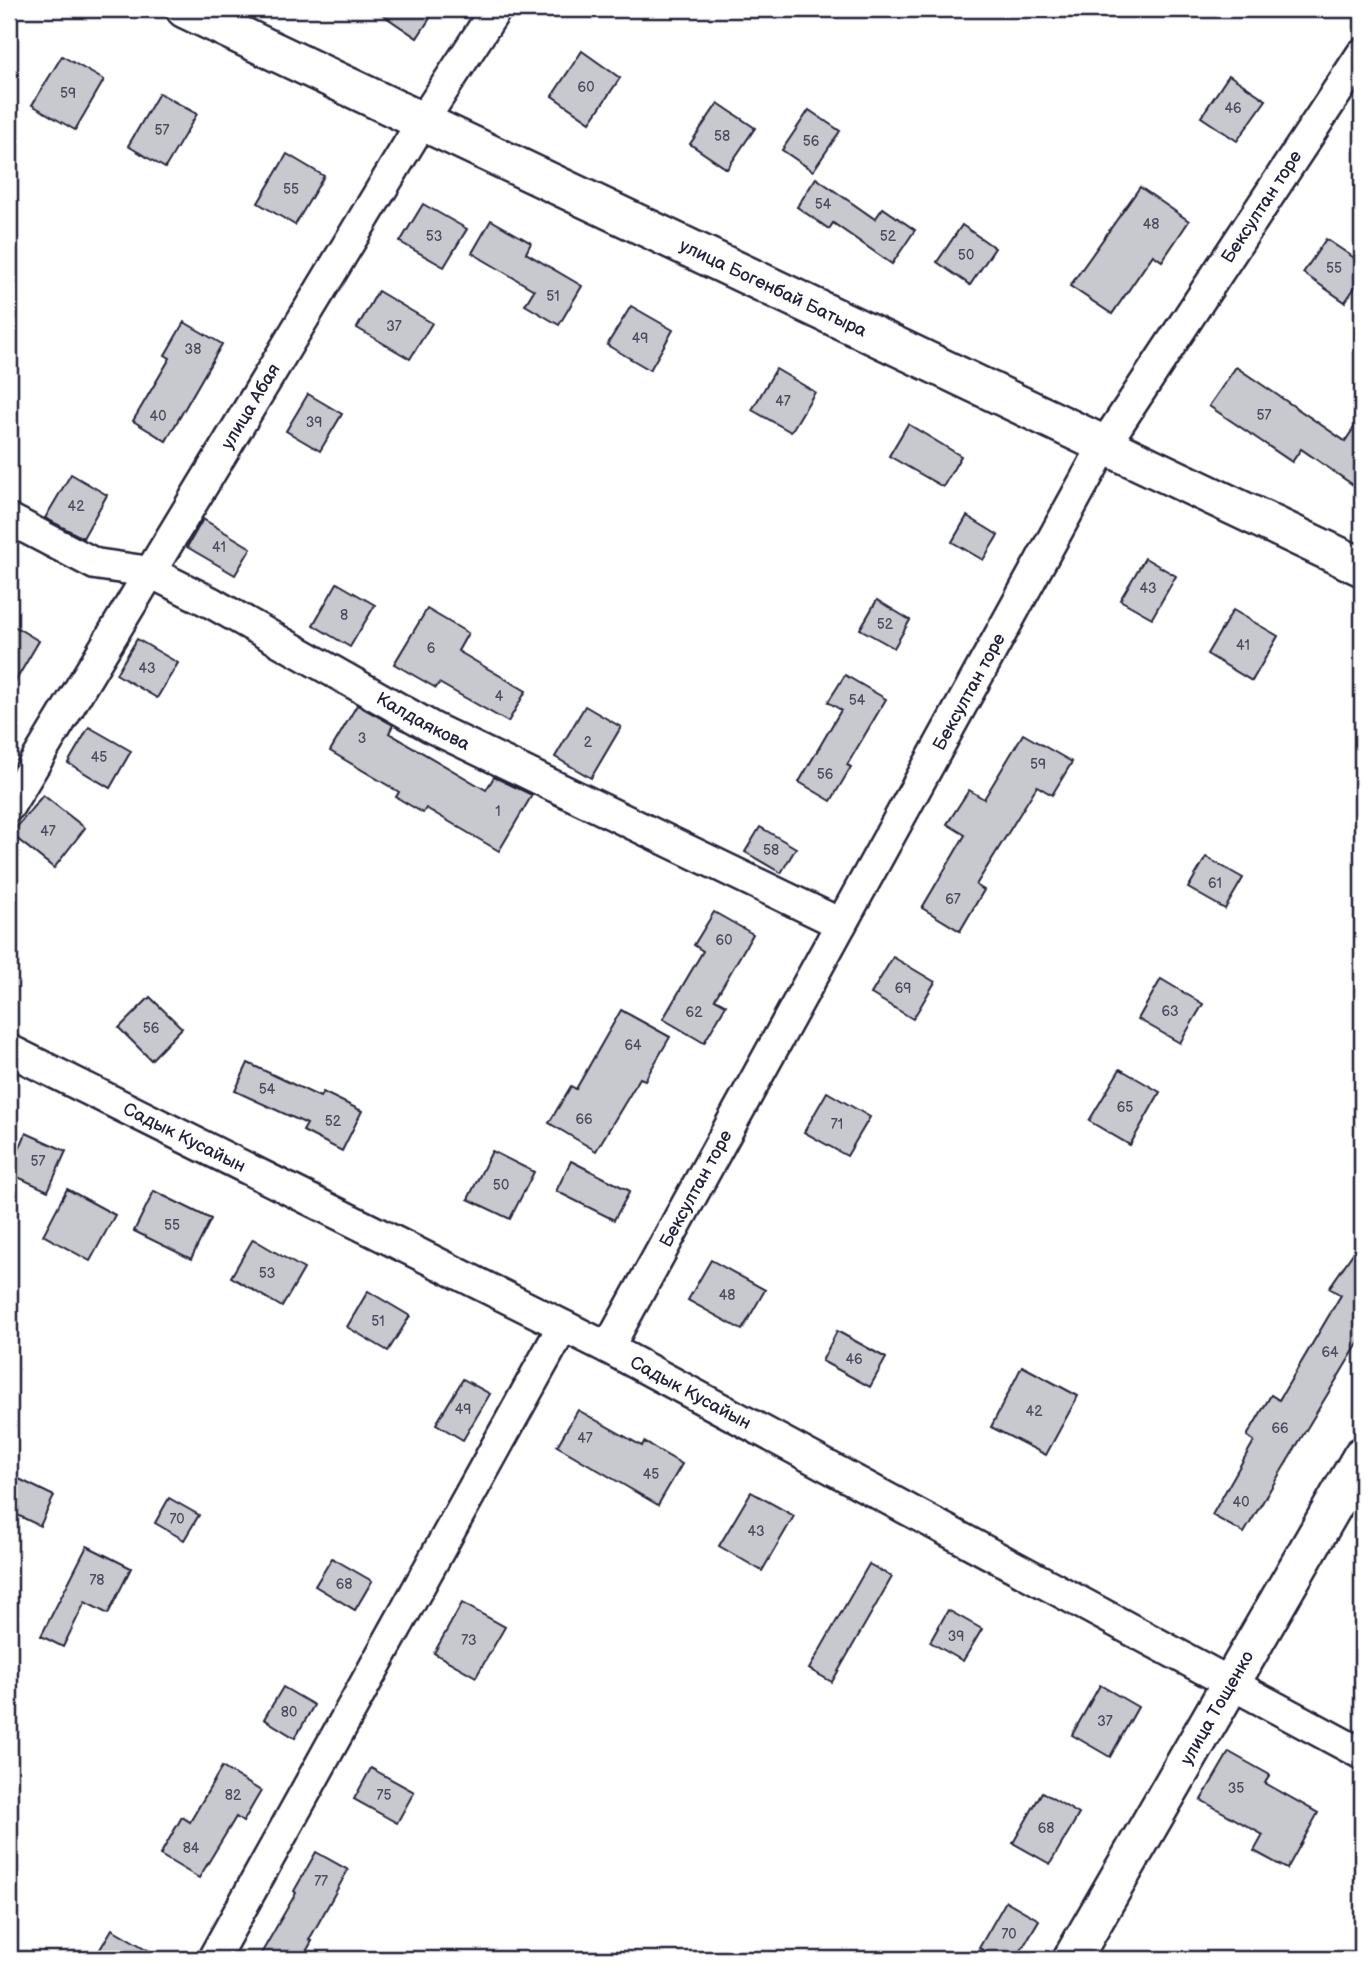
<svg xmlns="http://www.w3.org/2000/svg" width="1371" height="1968" viewBox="0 0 1371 1968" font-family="'Balsamiq Sans',sans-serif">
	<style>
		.building { fill: #c8c8cf; stroke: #22223b; stroke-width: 2 }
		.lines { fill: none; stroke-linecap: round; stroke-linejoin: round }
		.minor-casing { stroke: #22223b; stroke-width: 35 }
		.tertiary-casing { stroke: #22223b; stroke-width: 42 }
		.minor { stroke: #fff; stroke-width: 30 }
		.tertiary { stroke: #fff; stroke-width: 37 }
		.labels { text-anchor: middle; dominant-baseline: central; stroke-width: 5; stroke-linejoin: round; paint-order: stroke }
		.number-label { font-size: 14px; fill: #4c4c60 }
		.street-label { font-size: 18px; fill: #22223b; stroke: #fff }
	</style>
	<rect width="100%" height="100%" fill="#fff"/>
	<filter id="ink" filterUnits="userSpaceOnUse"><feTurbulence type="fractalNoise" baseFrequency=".0143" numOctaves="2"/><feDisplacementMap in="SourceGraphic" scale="14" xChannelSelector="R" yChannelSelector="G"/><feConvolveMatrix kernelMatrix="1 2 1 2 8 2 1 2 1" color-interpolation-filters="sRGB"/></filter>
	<g filter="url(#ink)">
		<g class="building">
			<path d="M374,9H436L417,38Z"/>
			<path d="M582,51L620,78L590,122L552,96Z"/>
			<path d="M62,56L104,80L75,130L32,105Z"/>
			<path d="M1229,75L1266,100L1237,141L1201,117Z"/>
			<path d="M159,93L197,114L165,168L128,146Z"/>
			<path d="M718,103L755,128L727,169L690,144Z"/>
			<path d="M809,110L840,131L813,171L782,150Z"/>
			<path d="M287,154L324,176L295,225L258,203Z"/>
			<path d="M816,178L875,219L883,208L915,230L892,264L833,223L829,229L797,207Z"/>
			<path d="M1140,187L1189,221L1162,261L1153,255L1112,314L1070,286Z"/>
			<path d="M423,204L467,229L444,267L400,242Z"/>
			<path d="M491,220L531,243L526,253L582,286L559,325L525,305L534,290L472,253Z"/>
			<path d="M962,225L995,248L970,285L937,262Z"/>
			<path d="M1326,239L1362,263V277L1345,302L1303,273Z"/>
			<path d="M378,291L432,323L410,359L357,328Z"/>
			<path d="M631,306L673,330L650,370L607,345Z"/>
			<path d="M184,322L222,344L166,441L133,421L170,358L165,355Z"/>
			<path d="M1236,367L1345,441L1362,416V491L1301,449L1292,462L1209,406Z"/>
			<path d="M776,369L815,392L791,432L752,410Z"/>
			<path d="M308,394L342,414L320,451L286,431Z"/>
			<path d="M908,424L961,456L943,487L889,456Z"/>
			<path d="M71,474L107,495L83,538L45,518Z"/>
			<path d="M967,516L998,535L983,560L952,542Z"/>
			<path d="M203,519L251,548L235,575L187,547Z"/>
			<path d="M1145,558L1176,576L1152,618L1120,600Z"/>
			<path d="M337,583L375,605L350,647L313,625Z"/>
			<path d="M877,600L910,620L894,648L860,629Z"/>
			<path d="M427,609L468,633L458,651L526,691L508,722L439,683L436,688L394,664Z"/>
			<path d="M1233,610L1278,636L1252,681L1207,654Z"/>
			<path d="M9,623L39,641L9,692Z"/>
			<path d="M137,639L178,663L157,698L116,674Z"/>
			<path d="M845,675L886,699L847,765L851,767L831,801L799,782L841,710L828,702Z"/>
			<path d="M357,705L393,725L389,733L486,790L494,777L532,795L499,851L426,808L423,813L396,797L399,792L330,751Z"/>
			<path d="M585,706L621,727L591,778L555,757Z"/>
			<path d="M89,727L131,751L110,788L68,763Z"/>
			<path d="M1023,734L1072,762L1052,795L1037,786L976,885L984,890L960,931L922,908L965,835L947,824L969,790L984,799Z"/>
			<path d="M43,795L85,828L54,868L11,834Z"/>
			<path d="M760,827L796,848L781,873L745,852Z"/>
			<path d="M1206,857L1243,878L1225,909L1188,888Z"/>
			<path d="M714,912L753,934L715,999L726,1005L704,1043L663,1019L703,951L694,945Z"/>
			<path d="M893,957L935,982L913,1019L871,994Z"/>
			<path d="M1161,979L1203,1004L1180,1043L1138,1019Z"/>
			<path d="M150,997L182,1028L151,1060L119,1028Z"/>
			<path d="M621,1010L670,1037L645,1080L640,1078L596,1151L549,1123L571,1086L576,1089Z"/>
			<path d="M248,1063L320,1097L323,1092L362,1111L342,1151L303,1131L307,1124L235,1091Z"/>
			<path d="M1120,1069L1160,1092L1130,1145L1089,1121Z"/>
			<path d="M827,1092L870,1117L847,1156L804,1132Z"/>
			<path d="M26,1133L66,1151L48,1191L9,1173Z"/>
			<path d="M492,1151L534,1172L510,1219L468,1199Z"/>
			<path d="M571,1161L630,1191L614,1220L556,1191Z"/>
			<path d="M67,1189L115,1215L90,1261L43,1235Z"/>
			<path d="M154,1191L211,1219L191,1259L134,1231Z"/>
			<path d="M253,1239L304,1269L282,1307L231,1277Z"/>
			<path d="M1362,1240V1337L1244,1533L1212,1515L1254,1441L1247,1436L1271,1395L1279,1400L1341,1295L1329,1288Z"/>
			<path d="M711,1260L765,1290L742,1330L688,1300Z"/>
			<path d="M368,1291L410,1316L388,1351L347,1327Z"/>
			<path d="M837,1331L886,1358L870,1387L822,1361Z"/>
			<path d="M1022,1366L1078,1396L1046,1455L991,1427Z"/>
			<path d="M463,1379L490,1394L463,1440L436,1424Z"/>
			<path d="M578,1410L642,1446L644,1442L682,1464L658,1505L557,1446Z"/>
			<path d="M15,1477L54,1496L40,1526L9,1511V1490Z"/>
			<path d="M751,1492L794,1516L762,1571L719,1546Z"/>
			<path d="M169,1498L199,1515L184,1540L155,1523Z"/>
			<path d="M87,1546L131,1568L108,1614L85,1602L63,1647L41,1636Z"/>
			<path d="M332,1558L372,1581L355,1610L315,1586Z"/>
			<path d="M869,1564L892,1577L832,1682L809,1669Z"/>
			<path d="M462,1603L505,1627L476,1677L434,1653Z"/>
			<path d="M948,1610L982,1629L963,1661L930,1642Z"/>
			<path d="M1100,1685L1138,1707L1110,1757L1072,1735Z"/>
			<path d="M283,1687L314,1705L295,1738L264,1719Z"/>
			<path d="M1229,1752L1270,1775L1265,1783L1318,1813L1287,1869L1254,1851L1263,1835L1201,1800Z"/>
			<path d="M222,1767L261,1791L243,1822L236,1817L199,1878L160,1855L182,1817L190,1822Z"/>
			<path d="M371,1768L414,1792L397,1823L354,1799Z"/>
			<path d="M1042,1792L1079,1814L1050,1864L1013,1843Z"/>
			<path d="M316,1852L348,1870L309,1940L312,1941L302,1959H258L296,1893L294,1891Z"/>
			<path d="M1006,1901L1039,1920L1016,1959H1000L979,1948Z"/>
			<path d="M112,1929L163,1959H113L99,1951Z"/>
		</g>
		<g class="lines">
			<g class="minor-casing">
				<g id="minor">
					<path id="s1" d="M9,519L95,564L150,572L212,603L433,728L841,924"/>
					<path id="s2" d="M9,806L422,122L496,9"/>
					<path id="s3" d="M9,1050L608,1348L1362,1754"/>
					<path id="s4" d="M608,1348L1105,444L1362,54"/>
					<path d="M213,1959L563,1326"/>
				</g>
			</g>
			<g class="tertiary-casing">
				<g id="tertiary">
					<path id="s5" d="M185,9L1362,567"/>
					<path id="s6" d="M1072,1959L1362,1456"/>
				</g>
			</g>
			<use href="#minor" class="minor"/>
			<use href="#tertiary" class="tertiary"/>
		</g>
	</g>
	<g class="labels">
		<g class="number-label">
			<text x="586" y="87">60</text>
			<text x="68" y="93">59</text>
			<text x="1233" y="108">46</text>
			<text x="162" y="130">57</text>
			<text x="722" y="136">58</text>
			<text x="811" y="141">56</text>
			<text x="291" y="189">55</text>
			<text x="823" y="204">54</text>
			<text x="1151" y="224">48</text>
			<text x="434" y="236">53</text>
			<text x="888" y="236">52</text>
			<text x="966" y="255">50</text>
			<text x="1334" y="268">55</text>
			<text x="553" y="296">51</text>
			<text x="394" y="326">37</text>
			<text x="640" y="338">49</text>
			<text x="193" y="349">38</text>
			<text x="783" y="401">47</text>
			<text x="1264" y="415">57</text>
			<text x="158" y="416">40</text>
			<text x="314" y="422">39</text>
			<text x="76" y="506">42</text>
			<text x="219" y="547">41</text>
			<text x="1148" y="588">43</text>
			<text x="344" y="615">8</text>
			<text x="885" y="624">52</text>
			<text x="1243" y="645">41</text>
			<text x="431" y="648">6</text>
			<text x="147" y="668">43</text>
			<text x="499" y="696">4</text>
			<text x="857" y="700">54</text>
			<text x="362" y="738">3</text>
			<text x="588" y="742">2</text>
			<text x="99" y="757">45</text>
			<text x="1038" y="764">59</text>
			<text x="825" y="774">56</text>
			<text x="498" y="811">1</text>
			<text x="48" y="831">47</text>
			<text x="771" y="850">58</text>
			<text x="1215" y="883">61</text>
			<text x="953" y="899">67</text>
			<text x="724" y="940">60</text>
			<text x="903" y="988">69</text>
			<text x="1170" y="1011">63</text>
			<text x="694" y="1012">62</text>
			<text x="151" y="1028">56</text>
			<text x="633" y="1045">64</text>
			<text x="267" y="1089">54</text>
			<text x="1125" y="1107">65</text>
			<text x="584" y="1119">66</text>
			<text x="333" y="1121">52</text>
			<text x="837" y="1124">71</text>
			<text x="38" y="1161">57</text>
			<text x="501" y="1185">50</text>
			<text x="172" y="1225">55</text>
			<text x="267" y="1273">53</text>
			<text x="727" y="1295">48</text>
			<text x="378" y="1321">51</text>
			<text x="1330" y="1352">64</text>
			<text x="854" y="1359">46</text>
			<text x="463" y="1409">49</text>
			<text x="1034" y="1411">42</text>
			<text x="1280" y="1428">66</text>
			<text x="585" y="1438">47</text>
			<text x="651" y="1474">45</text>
			<text x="1241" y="1502">40</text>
			<text x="177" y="1519">70</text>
			<text x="756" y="1531">43</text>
			<text x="97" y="1580">78</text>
			<text x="344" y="1584">68</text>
			<text x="956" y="1636">39</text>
			<text x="469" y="1640">73</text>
			<text x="289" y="1712">80</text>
			<text x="1105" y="1721">37</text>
			<text x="1236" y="1788">35</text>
			<text x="233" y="1795">82</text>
			<text x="384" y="1795">75</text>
			<text x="1046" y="1828">68</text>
			<text x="191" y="1848">84</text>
			<text x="321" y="1881">77</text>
			<text x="1009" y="1934">70</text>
		</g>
		<g class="street-label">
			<text stroke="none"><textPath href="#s4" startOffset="1316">Бексултан торе</textPath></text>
			<text stroke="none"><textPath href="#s5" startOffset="651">улица Богенбай Батыра</textPath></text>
			<text stroke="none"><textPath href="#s2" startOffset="467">улица Абая</textPath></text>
			<text stroke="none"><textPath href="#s4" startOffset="749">Бексултан торе</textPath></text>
			<text stroke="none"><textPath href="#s1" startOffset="464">Калдаякова</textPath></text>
			<text stroke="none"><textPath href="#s3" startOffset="196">Садык Кусайын</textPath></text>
			<text stroke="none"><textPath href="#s4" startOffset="182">Бексултан торе</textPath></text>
			<text stroke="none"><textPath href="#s3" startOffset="763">Садык Кусайын</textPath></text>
			<text stroke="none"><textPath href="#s6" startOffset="290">улица Тощенко</textPath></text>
		</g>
	</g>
	<rect width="1371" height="1968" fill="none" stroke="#fff" stroke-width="35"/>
	<rect x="18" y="18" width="1336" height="1933" fill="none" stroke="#22223b" stroke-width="2.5" filter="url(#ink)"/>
</svg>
